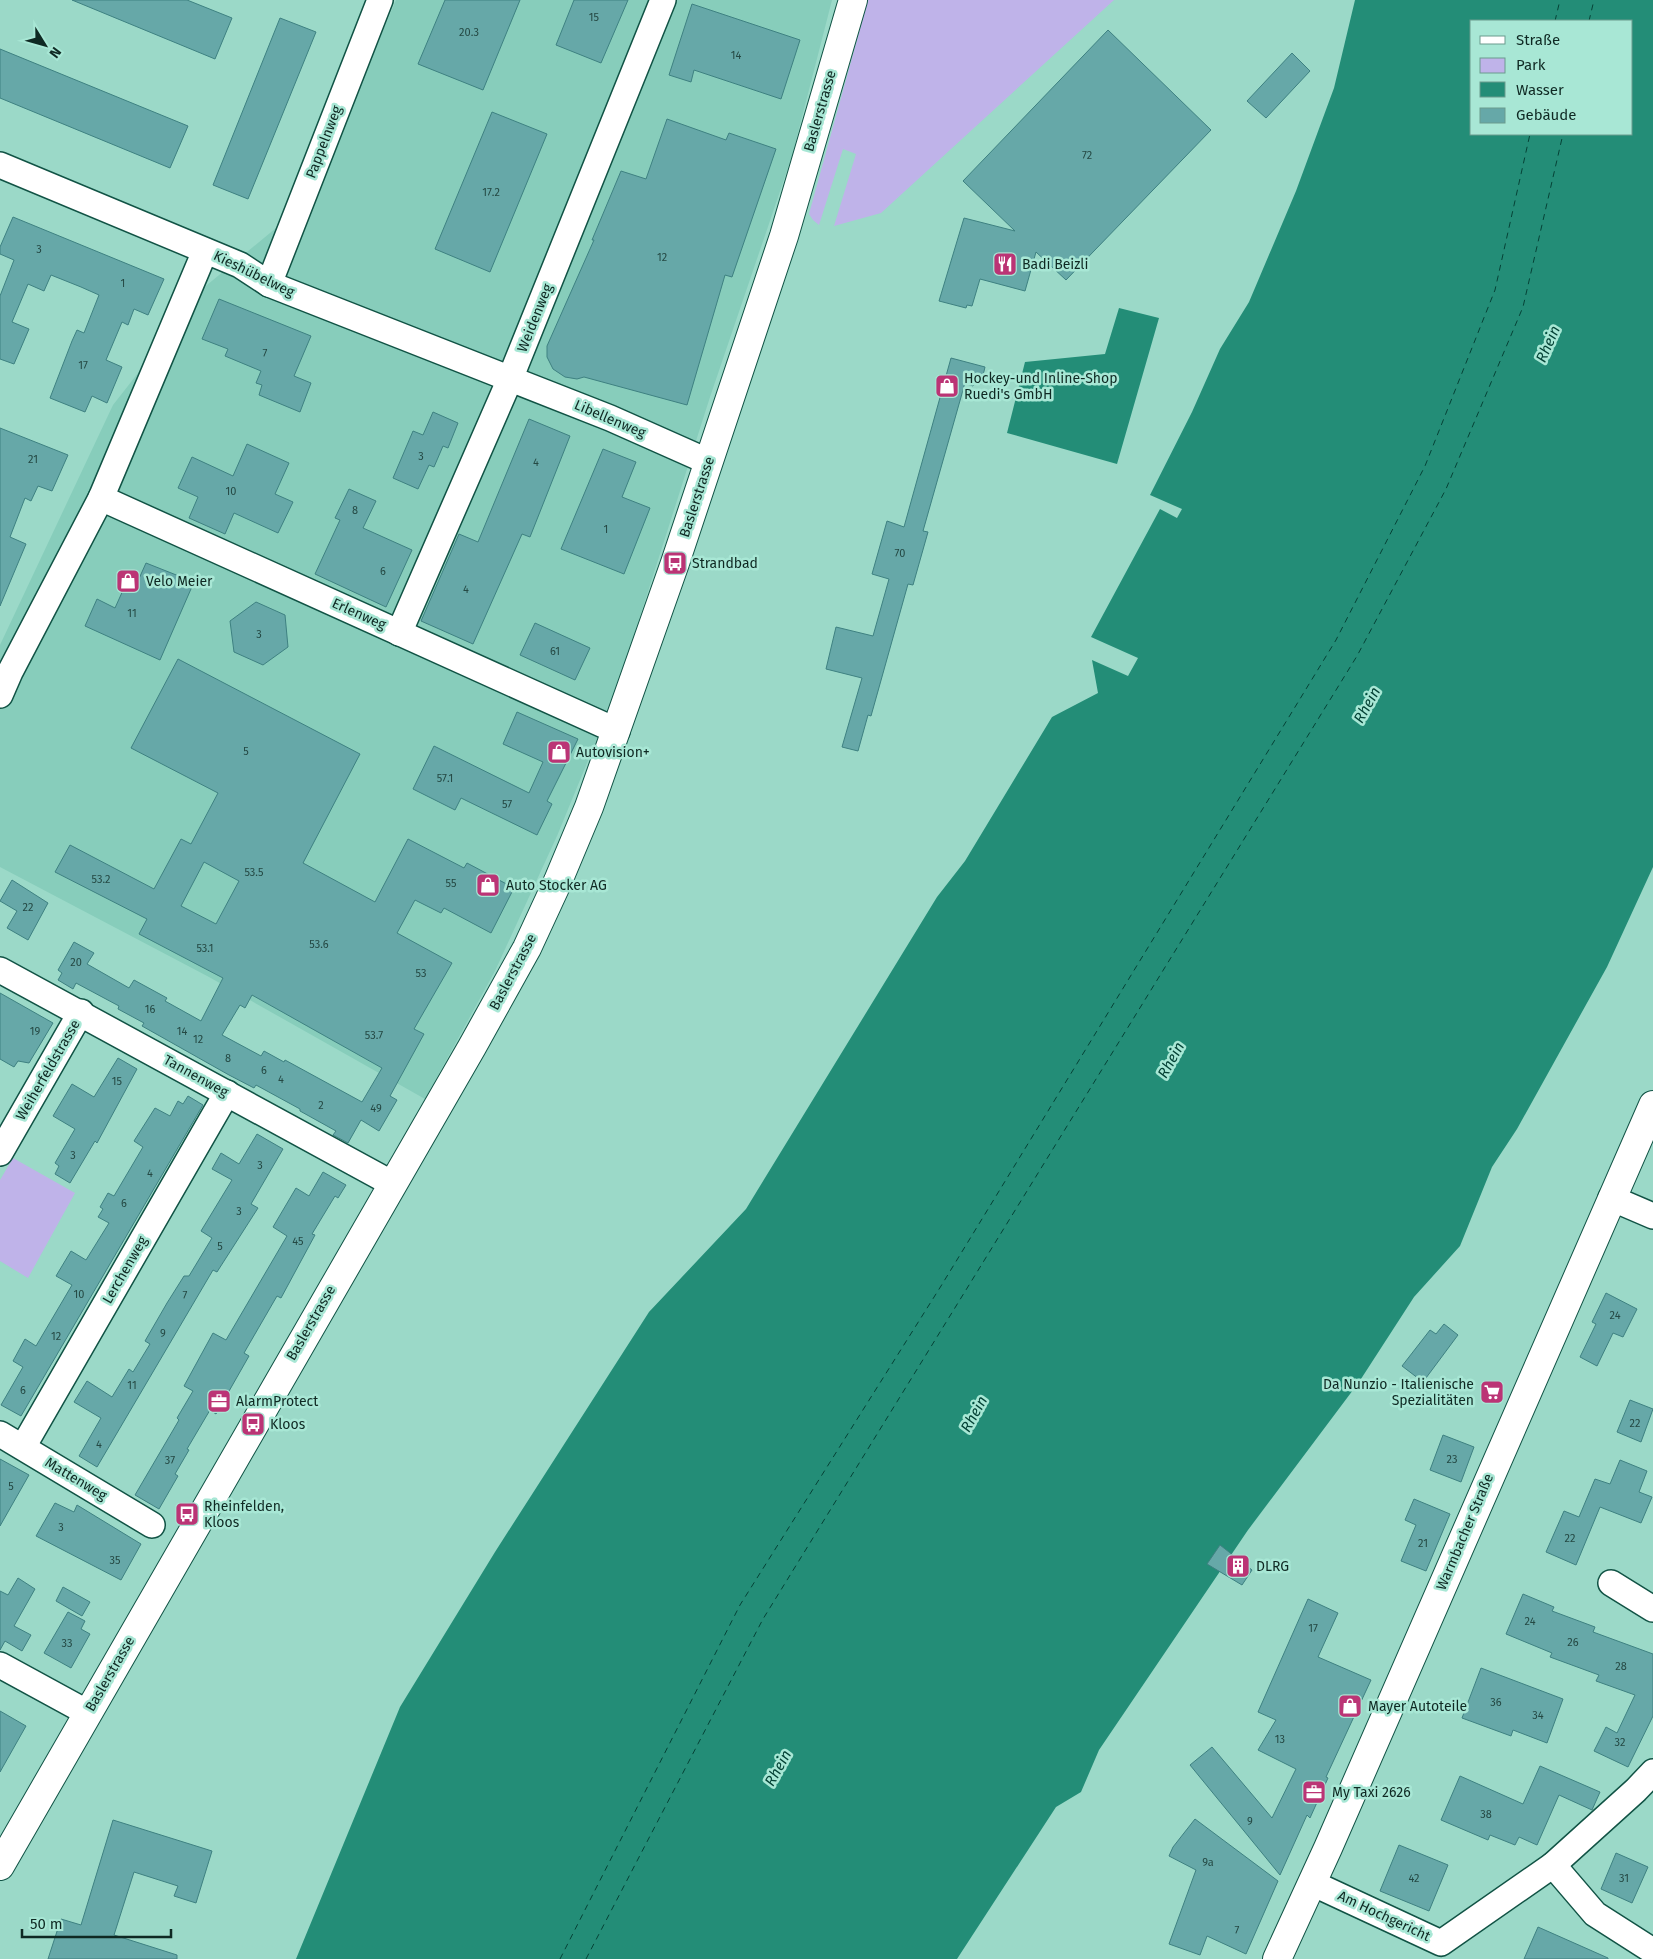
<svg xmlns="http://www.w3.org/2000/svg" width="1653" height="1959" viewBox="0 0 1653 1959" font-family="'Fira Sans',sans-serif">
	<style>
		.built { fill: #87cdbb }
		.green { fill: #bfb3e9 }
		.water { fill: #238d77; fill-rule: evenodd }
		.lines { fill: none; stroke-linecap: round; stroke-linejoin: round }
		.ferry { stroke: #054236; stroke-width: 1; stroke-dasharray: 6 5; stroke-linecap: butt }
		.building { fill: #66a8a8; stroke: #3e8181; fill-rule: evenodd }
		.minor-casing { stroke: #115345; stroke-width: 28 }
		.major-casing { stroke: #115345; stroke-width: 30 }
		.minor { stroke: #fff; stroke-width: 25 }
		.major { stroke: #fff; stroke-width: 28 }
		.labels { text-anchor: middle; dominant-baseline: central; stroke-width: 5; stroke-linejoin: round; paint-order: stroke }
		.number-label { font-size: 11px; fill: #254944 }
		.street-label { font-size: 14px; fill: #0f2923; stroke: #a8e7d5 }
		.poi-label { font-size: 14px; fill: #0f2923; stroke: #a8e7d5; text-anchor: start }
		.water-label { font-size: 15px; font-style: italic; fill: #054236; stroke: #a8e7d5 }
	</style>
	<rect width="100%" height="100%" fill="#9bd9c8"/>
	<path class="built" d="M396,0H832L792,156L710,397L615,695L557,836L495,971L425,1099L209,977L0,867V645L113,405L207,285L311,199Z"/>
	<g class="green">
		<path d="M868,0H1114L881,213L834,226L856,154L843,149L819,225L813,220L809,214Z"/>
		<path d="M13,1158L75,1193L28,1278L0,1261V1180Z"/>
	</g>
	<g class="water">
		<path d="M1355,0H1653V867L1607,967L1517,1129L1492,1167L1460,1246L1414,1297L1359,1382L1248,1530L1099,1750L1081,1792L1056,1807L957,1959H296L400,1707L495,1552L649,1312L746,1209L937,897L965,861L1052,717L1098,693L1092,660L1128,676L1138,658L1091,637L1160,509L1177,518L1182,509L1150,495L1192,412L1220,349L1249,302L1296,191L1334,88ZM1472,21H1632V134H1472Z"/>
		<path d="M1119,308L1159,318L1117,464L1007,433L1025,362L1105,354Z"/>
	</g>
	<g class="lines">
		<g class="ferry">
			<path d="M1555,21L1560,0"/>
			<path d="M1589,21L1594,0"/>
			<path d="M560,1959L740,1605L941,1286L1336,640L1425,466L1495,290L1530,134"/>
			<path d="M586,1959L763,1619L1357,656L1446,489L1523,307L1563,134"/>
		</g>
	</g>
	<g class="building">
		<path d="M72,0H187L232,18L215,59Z"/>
		<path d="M445,0H520L483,90L418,64Z"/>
		<path d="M574,0H628L601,63L556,45Z"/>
		<path d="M692,4L800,40L781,99L694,70L691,82L669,75Z"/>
		<path d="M280,18L316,32L248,199L213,185Z"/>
		<path d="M1108,30L1211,130L1066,280L1036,252L1025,291L980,279L972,306L967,305L966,308L939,301L964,218L1015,231L963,181Z"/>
		<path d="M0,49L188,126L170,168L0,98Z"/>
		<path d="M1292,53L1310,71L1266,118L1247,101Z"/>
		<path d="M492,112L547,134L490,272L435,249Z"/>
		<path d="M667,119L726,140L729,133L776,149L732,277L725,275L687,405L584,377L577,379L565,377L553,369L547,357V346L594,240H592L621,171L646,179Z"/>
		<path d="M13,217L164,279L148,315L134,309L128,325L122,322L106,360L122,367L107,403L92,396L85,412L50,398L72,341L77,330L84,333L99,295L81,287L51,275L44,291L28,284L12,322L29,329L14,364L0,359V296L14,260L0,254V247Z"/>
		<path d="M219,299L311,336L294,376L311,383L300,412L259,395L262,385L256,383L261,371L225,356L228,349L202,339Z"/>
		<path d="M951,358L985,367L981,384L974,382L973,386L965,383L923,531L928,532L913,585L908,584L871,716L868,715L858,751L842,747L862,678L826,669L836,627L873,636L889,579L872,574L887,521L904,527Z"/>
		<path d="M433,412L458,423L448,448L443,446L434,467L429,465L418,489L393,478L413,431L423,435Z"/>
		<path d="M529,419L570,436L530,537L522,534L473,644L421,621L459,534L478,542Z"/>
		<path d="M0,428L68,455L52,491L38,486L31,501L25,498L10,537L26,544L0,606Z"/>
		<path d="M247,444L289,463L275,494L293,502L278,533L234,513L225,534L189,518L198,497L178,488L192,457L233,476Z"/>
		<path d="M603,449L636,462L622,497L650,508L624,574L561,549Z"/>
		<path d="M349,489L376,501L363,528L412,550L386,607L315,574L340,520L335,518Z"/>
		<path d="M146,563L194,582L160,660L85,626L97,599L115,608L124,588L133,592Z"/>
		<path d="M256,602L285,615L288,647L263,665L234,652L230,621Z"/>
		<path d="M535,623L590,648L575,680L520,655Z"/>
		<path d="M178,659L360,754L303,863L375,902L408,839L464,868L467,863L514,888L491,933L444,908L441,913L415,900L397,933L452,963L414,1029L424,1034L390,1096L397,1100L379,1131L361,1120L348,1143L333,1135L336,1131L300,1111V1109L256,1085L254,1088L229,1075L142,1026L144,1023L118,1009L119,1006L76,983L73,989L58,980L62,973L58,970L74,942L94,953L87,964L129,988L134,980L167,998L165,1001L201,1021L223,978L139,934L147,919L55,872L70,845L154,889L181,839L191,844L218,793L131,748ZM204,862L239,881L216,924L181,906ZM252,995L382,1068L362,1102L285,1060L284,1062L264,1051L261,1056L222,1035L240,1005L245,1008Z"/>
		<path d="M517,712L578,739L547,801L552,804L537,835L461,798L455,810L413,789L434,746L529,793L543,762L503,744Z"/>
		<path d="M12,880L48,903L28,940L7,928L17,911L0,901Z"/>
		<path d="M0,993L53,1023L29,1063L18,1061L14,1067L0,1059Z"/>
		<path d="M118,1058L137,1069L97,1143L95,1141L70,1183L55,1174L59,1166L55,1163L75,1129L53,1116L72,1084L94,1097Z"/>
		<path d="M188,1096L203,1105L21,1416L1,1405L23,1367L13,1361L25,1339L36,1346L72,1285L56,1276L71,1251L86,1260L109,1223L98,1217L103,1209L100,1207L108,1193L114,1196L143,1147L134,1141L155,1108L170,1116L178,1101L183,1104Z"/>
		<path d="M257,1134L283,1149L251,1204L258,1208L217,1272L213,1270L97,1467L79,1456L101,1418L74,1402L87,1381L112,1397L129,1369L133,1372L150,1344L145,1341L167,1303L184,1276H189L212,1238L201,1231L232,1180L212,1169L221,1153L239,1164Z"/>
		<path d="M323,1172L346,1185L338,1198L335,1196L312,1234L315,1235L281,1298L277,1296L244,1353L249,1356L216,1414L210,1410L187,1449L189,1450L175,1474L178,1476L159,1509L135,1495L179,1420L177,1418L193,1391L184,1386L213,1333L226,1340L287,1236L273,1227L296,1188L309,1196Z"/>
		<path d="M1606,1293L1637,1309L1623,1337L1613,1333L1597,1366L1580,1357L1596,1324L1592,1322Z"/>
		<path d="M1444,1324L1458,1335L1423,1382L1402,1366L1430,1330L1436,1334Z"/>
		<path d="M1630,1400L1653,1409L1641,1442L1617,1432Z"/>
		<path d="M1443,1435L1474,1447L1461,1482L1430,1470Z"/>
		<path d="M0,1459L29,1475L0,1526Z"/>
		<path d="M1620,1460L1647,1471L1639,1492L1652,1497L1641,1523L1600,1507L1576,1565L1546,1552L1564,1511L1579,1517L1595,1479L1610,1484Z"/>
		<path d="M1414,1499L1450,1514L1426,1571L1401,1561L1416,1525L1405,1520Z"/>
		<path d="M55,1503L74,1512L77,1505L141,1544L121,1580L36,1536Z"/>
		<path d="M1220,1545L1252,1570L1242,1585L1207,1564Z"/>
		<path d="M18,1578L35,1589L14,1626L31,1635L22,1651L5,1641L0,1650V1591L8,1595Z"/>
		<path d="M63,1587L90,1602L82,1616L56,1601Z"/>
		<path d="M1523,1594L1554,1607L1552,1611L1595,1627L1593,1632L1653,1654V1716L1628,1767L1594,1751L1606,1727L1617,1733L1635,1695L1596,1681L1599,1675L1550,1657L1552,1653L1506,1634Z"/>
		<path d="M1308,1599L1338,1613L1318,1657L1371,1680L1326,1777L1328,1778L1310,1818L1307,1815L1280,1875L1190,1765L1212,1747L1272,1818L1296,1769L1258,1750L1276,1720L1258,1712Z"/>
		<path d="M68,1612L85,1621L81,1629L90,1634L71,1668L44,1653Z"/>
		<path d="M1481,1668L1563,1699L1547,1743L1513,1730L1511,1736L1462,1718Z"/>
		<path d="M0,1711L26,1726L0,1772Z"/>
		<path d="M1540,1766L1600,1792L1592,1810L1559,1795L1537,1845L1519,1837L1515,1845L1490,1835L1488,1840L1441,1820L1460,1776L1523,1804Z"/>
		<path d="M1195,1819L1278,1881L1246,1954L1207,1936L1200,1955L1169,1944L1196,1870L1169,1856L1173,1847Z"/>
		<path d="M113,1820L212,1851L196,1903L174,1896L178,1886L134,1872L114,1935L177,1955V1959H48L61,1919L81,1925Z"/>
		<path d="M1399,1845L1448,1865L1429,1911L1380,1891Z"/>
		<path d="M1616,1853L1648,1867L1632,1903L1601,1889Z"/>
		<path d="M1538,1927L1608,1958V1959H1524Z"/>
	</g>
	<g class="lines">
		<g class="minor-casing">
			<g id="minor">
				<path d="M0,165L240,265L269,284L610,418L709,462"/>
				<path d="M269,284L380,0"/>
				<path d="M101,498L617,731"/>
				<path d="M399,633L510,379L663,0"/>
				<path d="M0,695L10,672L101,498L205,251"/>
				<path d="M0,970L391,1183"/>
				<path d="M0,1153L81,1012"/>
				<path d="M1611,1198L1653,1216"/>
				<path d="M0,1434L152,1525"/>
				<path d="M23,1447L227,1093"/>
				<path d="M1611,1583L1653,1609"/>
				<path d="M0,1665L88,1713"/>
				<path d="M1553,1865L1595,1914L1653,1951"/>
				<path d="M1312,1883L1441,1943L1553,1865L1636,1790L1653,1772"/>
			</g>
		</g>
		<g class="major-casing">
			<g id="major">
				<path d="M0,1866L472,1047L527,948L558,881L589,807L675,563L784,236L853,0"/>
				<path d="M1277,1959L1328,1848L1653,1105"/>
			</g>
		</g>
		<use href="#minor" class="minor"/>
		<use href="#major" class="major"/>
	</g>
	<defs>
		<g id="restaurant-square" transform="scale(1.25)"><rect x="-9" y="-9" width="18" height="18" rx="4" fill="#bb3475" stroke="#a8e7d5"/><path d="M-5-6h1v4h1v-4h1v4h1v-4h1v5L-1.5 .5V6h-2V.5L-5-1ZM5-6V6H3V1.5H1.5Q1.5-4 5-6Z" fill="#fff"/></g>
		<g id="shop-square" transform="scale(1.25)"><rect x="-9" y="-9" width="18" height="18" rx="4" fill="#bb3475" stroke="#a8e7d5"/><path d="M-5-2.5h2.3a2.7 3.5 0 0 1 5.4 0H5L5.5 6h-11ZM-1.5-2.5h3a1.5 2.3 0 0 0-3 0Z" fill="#fff"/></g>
		<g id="bus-square" transform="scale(1.25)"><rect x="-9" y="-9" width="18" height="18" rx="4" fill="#bb3475" stroke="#a8e7d5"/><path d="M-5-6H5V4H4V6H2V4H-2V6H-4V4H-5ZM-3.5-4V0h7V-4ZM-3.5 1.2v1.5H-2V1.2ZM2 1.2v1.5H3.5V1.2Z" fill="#fff"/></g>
		<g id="supermarket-square" transform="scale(1.25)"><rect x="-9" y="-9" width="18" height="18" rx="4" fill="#bb3475" stroke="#a8e7d5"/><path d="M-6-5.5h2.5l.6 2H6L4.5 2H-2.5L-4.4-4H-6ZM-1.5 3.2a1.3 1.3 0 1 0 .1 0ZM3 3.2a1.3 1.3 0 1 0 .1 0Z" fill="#fff"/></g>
		<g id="office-square" transform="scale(1.25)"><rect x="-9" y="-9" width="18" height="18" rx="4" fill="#bb3475" stroke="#a8e7d5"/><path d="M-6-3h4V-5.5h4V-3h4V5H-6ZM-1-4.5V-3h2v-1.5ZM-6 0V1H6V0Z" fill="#fff"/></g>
		<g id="building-square" transform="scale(1.25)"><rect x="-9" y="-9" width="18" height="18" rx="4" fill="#bb3475" stroke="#a8e7d5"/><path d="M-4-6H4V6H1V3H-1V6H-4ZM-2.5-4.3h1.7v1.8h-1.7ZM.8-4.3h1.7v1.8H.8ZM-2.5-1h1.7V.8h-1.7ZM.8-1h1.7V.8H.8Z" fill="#fff"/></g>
	</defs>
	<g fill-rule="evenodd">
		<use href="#restaurant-square" x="1005" y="264"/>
		<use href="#shop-square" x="947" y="386"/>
		<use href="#bus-square" x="675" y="563"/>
		<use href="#shop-square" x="128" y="581"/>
		<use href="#shop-square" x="559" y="752"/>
		<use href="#shop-square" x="488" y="885"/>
		<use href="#supermarket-square" x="1492" y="1392"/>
		<use href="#office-square" x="219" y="1401"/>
		<use href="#bus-square" x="253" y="1424"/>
		<use href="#bus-square" x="187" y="1514"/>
		<use href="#building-square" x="1238" y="1566"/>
		<use href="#shop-square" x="1350" y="1706"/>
		<use href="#office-square" x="1314" y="1792"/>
	</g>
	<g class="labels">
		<g class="number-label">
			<text x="594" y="17">15</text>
			<text x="469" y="32">20.3</text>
			<text x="736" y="55">14</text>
			<text x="1087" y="155">72</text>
			<text x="491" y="192">17.2</text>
			<text x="39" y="249">3</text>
			<text x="662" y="257">12</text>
			<text x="123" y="283">1</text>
			<text x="265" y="353">7</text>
			<text x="83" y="365">17</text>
			<text x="421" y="456">3</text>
			<text x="33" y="459">21</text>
			<text x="536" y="462">4</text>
			<text x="231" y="491">10</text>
			<text x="355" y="510">8</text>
			<text x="606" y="529">1</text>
			<text x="900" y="553">70</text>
			<text x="383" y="571">6</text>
			<text x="466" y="589">4</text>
			<text x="132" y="613">11</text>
			<text x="259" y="634">3</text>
			<text x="555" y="651">61</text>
			<text x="246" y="751">5</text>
			<text x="445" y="778">57.1</text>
			<text x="507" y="804">57</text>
			<text x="254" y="872">53.5</text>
			<text x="101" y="879">53.2</text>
			<text x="451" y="883">55</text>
			<text x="28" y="907">22</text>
			<text x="319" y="944">53.6</text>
			<text x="205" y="948">53.1</text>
			<text x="76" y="962">20</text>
			<text x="421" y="973">53</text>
			<text x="150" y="1009">16</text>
			<text x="35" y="1031">19</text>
			<text x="182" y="1031">14</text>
			<text x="374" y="1035">53.7</text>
			<text x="198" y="1039">12</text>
			<text x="228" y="1058">8</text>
			<text x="264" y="1070">6</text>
			<text x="281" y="1079">4</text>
			<text x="117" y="1081">15</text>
			<text x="321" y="1105">2</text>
			<text x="376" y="1108">49</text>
			<text x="73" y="1155">3</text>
			<text x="260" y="1165">3</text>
			<text x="150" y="1173">4</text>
			<text x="124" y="1203">6</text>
			<text x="239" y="1211">3</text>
			<text x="298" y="1241">45</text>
			<text x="220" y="1246">5</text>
			<text x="79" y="1294">10</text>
			<text x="185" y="1295">7</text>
			<text x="1615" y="1315">24</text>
			<text x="163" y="1333">9</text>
			<text x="56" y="1336">12</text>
			<text x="132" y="1385">11</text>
			<text x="23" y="1390">6</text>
			<text x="1635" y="1423">22</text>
			<text x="99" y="1444">4</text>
			<text x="1452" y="1459">23</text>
			<text x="170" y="1460">37</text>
			<text x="11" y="1486">5</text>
			<text x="61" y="1527">3</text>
			<text x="1570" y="1538">22</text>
			<text x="1423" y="1543">21</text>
			<text x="115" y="1560">35</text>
			<text x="1530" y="1621">24</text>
			<text x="1313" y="1628">17</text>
			<text x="1573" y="1642">26</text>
			<text x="67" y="1643">33</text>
			<text x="1621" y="1666">28</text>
			<text x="1496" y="1702">36</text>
			<text x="1538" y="1715">34</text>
			<text x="1280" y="1739">13</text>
			<text x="1620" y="1742">32</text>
			<text x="1486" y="1814">38</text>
			<text x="1250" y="1821">9</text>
			<text x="1208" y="1862">9a</text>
			<text x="1414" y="1878">42</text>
			<text x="1624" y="1878">31</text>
			<text x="1237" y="1930">7</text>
		</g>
		<g class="street-label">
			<text transform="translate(820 111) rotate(-74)">Baslerstrasse</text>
			<text transform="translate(324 142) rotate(-69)">Pappelnweg</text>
			<text transform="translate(254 274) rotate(26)">Kieshübelweg</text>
			<text transform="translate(535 318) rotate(-68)">Weidenweg</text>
			<text transform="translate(610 419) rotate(23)">Libellenweg</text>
			<text transform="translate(697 497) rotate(-72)">Baslerstrasse</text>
			<text transform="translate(359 614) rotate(24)">Erlenweg</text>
			<text transform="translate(513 972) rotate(-62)">Baslerstrasse</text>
			<text transform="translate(48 1070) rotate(-60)">Weiherfeldstrasse</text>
			<text transform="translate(196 1076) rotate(29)">Tannenweg</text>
			<text transform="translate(125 1270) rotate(-60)">Lerchenweg</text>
			<text transform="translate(311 1323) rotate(-60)">Baslerstrasse</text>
			<text transform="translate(76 1479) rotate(31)">Mattenweg</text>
			<text transform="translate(1465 1532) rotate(-67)">Warmbacher Straße</text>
			<text transform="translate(110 1674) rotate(-60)">Baslerstrasse</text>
			<text transform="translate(1384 1916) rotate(25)">Am Hochgericht</text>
		</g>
		<g class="poi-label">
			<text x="1022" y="264">Badi Beizli</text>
			<text x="964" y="378">Hockey-und Inline-Shop<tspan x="964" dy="16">Ruedi's GmbH</tspan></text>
			<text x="692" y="563">Strandbad</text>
			<text x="146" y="581">Velo Meier</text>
			<text x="576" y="752">Autovision+</text>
			<text x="506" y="885">Auto Stocker AG</text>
			<text x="1474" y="1384" text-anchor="end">Da Nunzio - Italienische<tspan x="1474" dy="16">Spezialitäten</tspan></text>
			<text x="236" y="1401">AlarmProtect</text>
			<text x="270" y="1424">Kloos</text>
			<text x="204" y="1506">Rheinfelden,<tspan x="204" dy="16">Kloos</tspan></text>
			<text x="1256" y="1566">DLRG</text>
			<text x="1368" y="1706">Mayer Autoteile</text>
			<text x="1332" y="1792">My Taxi 2626</text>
		</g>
		<g class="water-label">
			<text transform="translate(1548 344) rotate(-66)">Rhein</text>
			<text transform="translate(1367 705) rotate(-61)">Rhein</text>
			<text transform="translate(1171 1060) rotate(-61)">Rhein</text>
			<text transform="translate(974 1414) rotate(-61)">Rhein</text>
			<text transform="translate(778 1768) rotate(-61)">Rhein</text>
		</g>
	</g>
	<rect x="1470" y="20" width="162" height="115" fill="#a8e7d5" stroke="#6b9b8e"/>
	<rect x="1480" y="36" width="25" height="8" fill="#ffffff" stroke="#6b9b8e"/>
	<text x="1516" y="45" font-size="15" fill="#0f2923">Straße</text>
	<rect x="1480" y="58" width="25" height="15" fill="#bfb3e9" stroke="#6b9b8e"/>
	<text x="1516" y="70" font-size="15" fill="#0f2923">Park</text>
	<rect x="1480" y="82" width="25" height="15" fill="#238d77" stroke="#6b9b8e"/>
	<text x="1516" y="95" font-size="15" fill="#0f2923">Wasser</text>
	<rect x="1480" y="108" width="25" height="15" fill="#66a8a8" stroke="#6b9b8e"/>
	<text x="1516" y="120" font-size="15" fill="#0f2923">Gebäude</text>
	<g transform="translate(45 45) rotate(127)" stroke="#a8e7d5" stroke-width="4" paint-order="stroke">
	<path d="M0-4L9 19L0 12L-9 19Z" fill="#0f2923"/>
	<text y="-8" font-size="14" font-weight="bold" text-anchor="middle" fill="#0f2923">N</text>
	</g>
	<path d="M22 1929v8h149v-8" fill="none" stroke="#0f2923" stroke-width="2.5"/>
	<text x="30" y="1929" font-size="15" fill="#0f2923" stroke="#a8e7d5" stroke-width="4" paint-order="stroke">50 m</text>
</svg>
